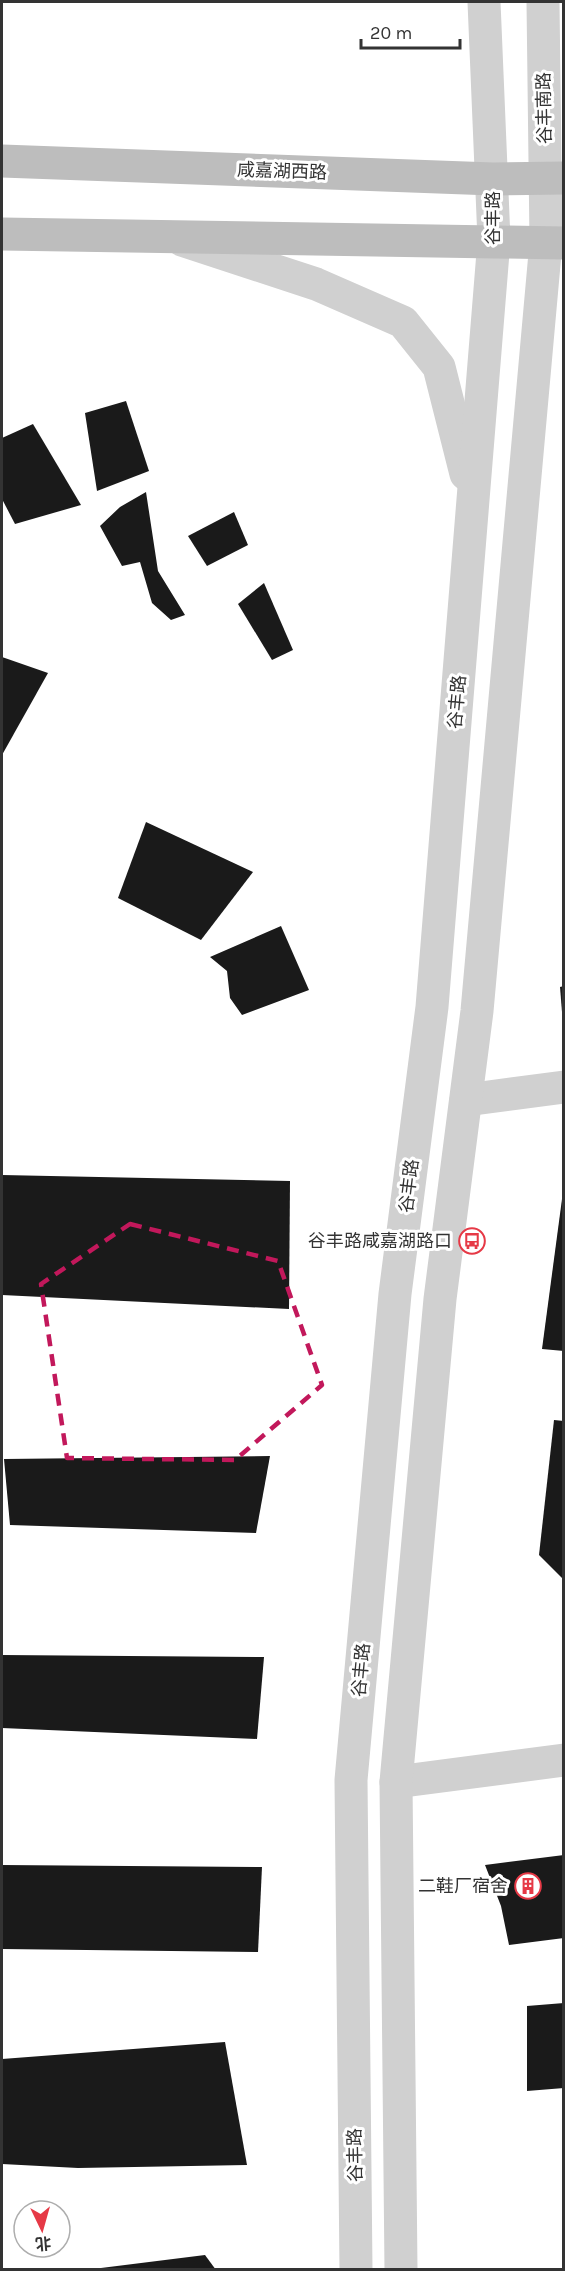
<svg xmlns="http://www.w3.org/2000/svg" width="565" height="2271" viewBox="0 0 565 2271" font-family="Karla,'Noto Sans SC',sans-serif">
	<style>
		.building { fill: #1a1a1a }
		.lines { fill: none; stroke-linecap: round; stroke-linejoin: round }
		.minor { stroke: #d0d0d0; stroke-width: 33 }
		.tertiary { stroke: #d0d0d0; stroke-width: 33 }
		.secondary { stroke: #bdbdbd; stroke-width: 33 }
		.marked { fill: none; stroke: #c2185b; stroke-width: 4.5; stroke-dasharray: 12 8; stroke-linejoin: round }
		.labels { text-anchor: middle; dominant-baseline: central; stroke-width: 6; stroke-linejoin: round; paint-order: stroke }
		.street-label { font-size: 18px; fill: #333; stroke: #fff }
		.poi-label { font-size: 18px; fill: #333; stroke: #fff; text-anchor: end }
	</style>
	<rect width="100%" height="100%" fill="#fff"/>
	<g class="building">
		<path d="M126,401L149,471L97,491L85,413Z"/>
		<path d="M33,424L81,505L15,524L2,499V438Z"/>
		<path d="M146,492L158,571L185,615L171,620L152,603L140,562L122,566L100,526L120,507Z"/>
		<path d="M234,512L248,545L207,566L188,536Z"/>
		<path d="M264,583L293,650L272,660L238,604Z"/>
		<path d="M2,657L48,673L2,755Z"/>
		<path d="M146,822L253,872L201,940L118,898Z"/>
		<path d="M281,926L309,990L242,1015L230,998L227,971L210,957Z"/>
		<path d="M564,986V1012H562L560,987Z"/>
		<path d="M2,1175L290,1181L289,1309L2,1295Z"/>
		<path d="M562,1199H564V1351L542,1349Z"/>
		<path d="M554,1420L564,1421V1580L539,1555Z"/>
		<path d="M270,1456L256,1533L10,1525L4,1459Z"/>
		<path d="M2,1655L264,1657L257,1739L2,1728Z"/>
		<path d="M564,1855V1938L509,1945L501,1906L485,1865Z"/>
		<path d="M2,1865L262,1867L258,1952L2,1949Z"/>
		<path d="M564,2003V2088L527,2091V2006Z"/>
		<path d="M225,2042L247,2165L78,2168L2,2164V2059Z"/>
		<path d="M205,2255L216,2270H101V2268Z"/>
	</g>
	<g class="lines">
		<g class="minor">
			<path d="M466,1100L564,1087"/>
			<path d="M396,1782L564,1760"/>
		</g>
		<g class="tertiary">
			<path d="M182,240L316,284L403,322L439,367L466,474"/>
			<path d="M356,2270L351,1780L395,1294L432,1007L494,240L484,2"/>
			<path d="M401,2270L396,1782L440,1299L477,1011L546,242L543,2"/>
		</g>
		<g class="secondary">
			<path d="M2,161L493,179L564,178"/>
			<path d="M2,234L564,243"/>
		</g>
	</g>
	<path class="marked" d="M130,1224L278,1261L322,1385L235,1460L67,1458L41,1284Z"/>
	<defs>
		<g id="bus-ring" transform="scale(1.35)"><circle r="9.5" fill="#fff" stroke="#e63946" stroke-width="1.5"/><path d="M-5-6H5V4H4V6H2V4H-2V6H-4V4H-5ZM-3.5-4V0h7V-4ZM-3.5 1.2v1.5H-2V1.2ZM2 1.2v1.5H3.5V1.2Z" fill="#e63946"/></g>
		<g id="building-ring" transform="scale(1.35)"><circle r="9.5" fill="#fff" stroke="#e63946" stroke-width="1.5"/><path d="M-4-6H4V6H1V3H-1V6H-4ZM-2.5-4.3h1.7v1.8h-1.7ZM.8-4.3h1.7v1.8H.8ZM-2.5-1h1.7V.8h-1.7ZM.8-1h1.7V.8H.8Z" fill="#e63946"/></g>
	</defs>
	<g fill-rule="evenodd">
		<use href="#bus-ring" x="472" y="1241"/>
		<use href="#building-ring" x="528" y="1886"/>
	</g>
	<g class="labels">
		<g class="street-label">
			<text transform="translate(544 108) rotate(-91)">谷丰南路</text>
			<text transform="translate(282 171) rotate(2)">咸嘉湖西路</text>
			<text transform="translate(493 218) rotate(-90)">谷丰路</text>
			<text transform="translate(457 702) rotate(-85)">谷丰路</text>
			<text transform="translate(409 1186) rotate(-83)">谷丰路</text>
			<text transform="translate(361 1670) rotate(-85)">谷丰路</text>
			<text transform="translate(355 2155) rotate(-91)">谷丰路</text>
		</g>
		<g class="poi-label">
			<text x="452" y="1241">谷丰路咸嘉湖路口</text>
			<text x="508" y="1886">二鞋厂宿舍</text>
		</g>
	</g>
	<rect width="565" height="2271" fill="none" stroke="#333333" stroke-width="6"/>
	<g transform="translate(42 2229) rotate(175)"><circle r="28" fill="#ffffff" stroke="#adadad" stroke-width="1.5"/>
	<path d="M0-4.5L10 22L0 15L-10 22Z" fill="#e63946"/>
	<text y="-9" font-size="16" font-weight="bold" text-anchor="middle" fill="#333333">北</text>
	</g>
	<path d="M361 39v9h99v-9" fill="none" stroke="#333333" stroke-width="3"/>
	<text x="370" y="39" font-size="18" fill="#333333" stroke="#ffffff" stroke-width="4.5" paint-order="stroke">20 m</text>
</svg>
